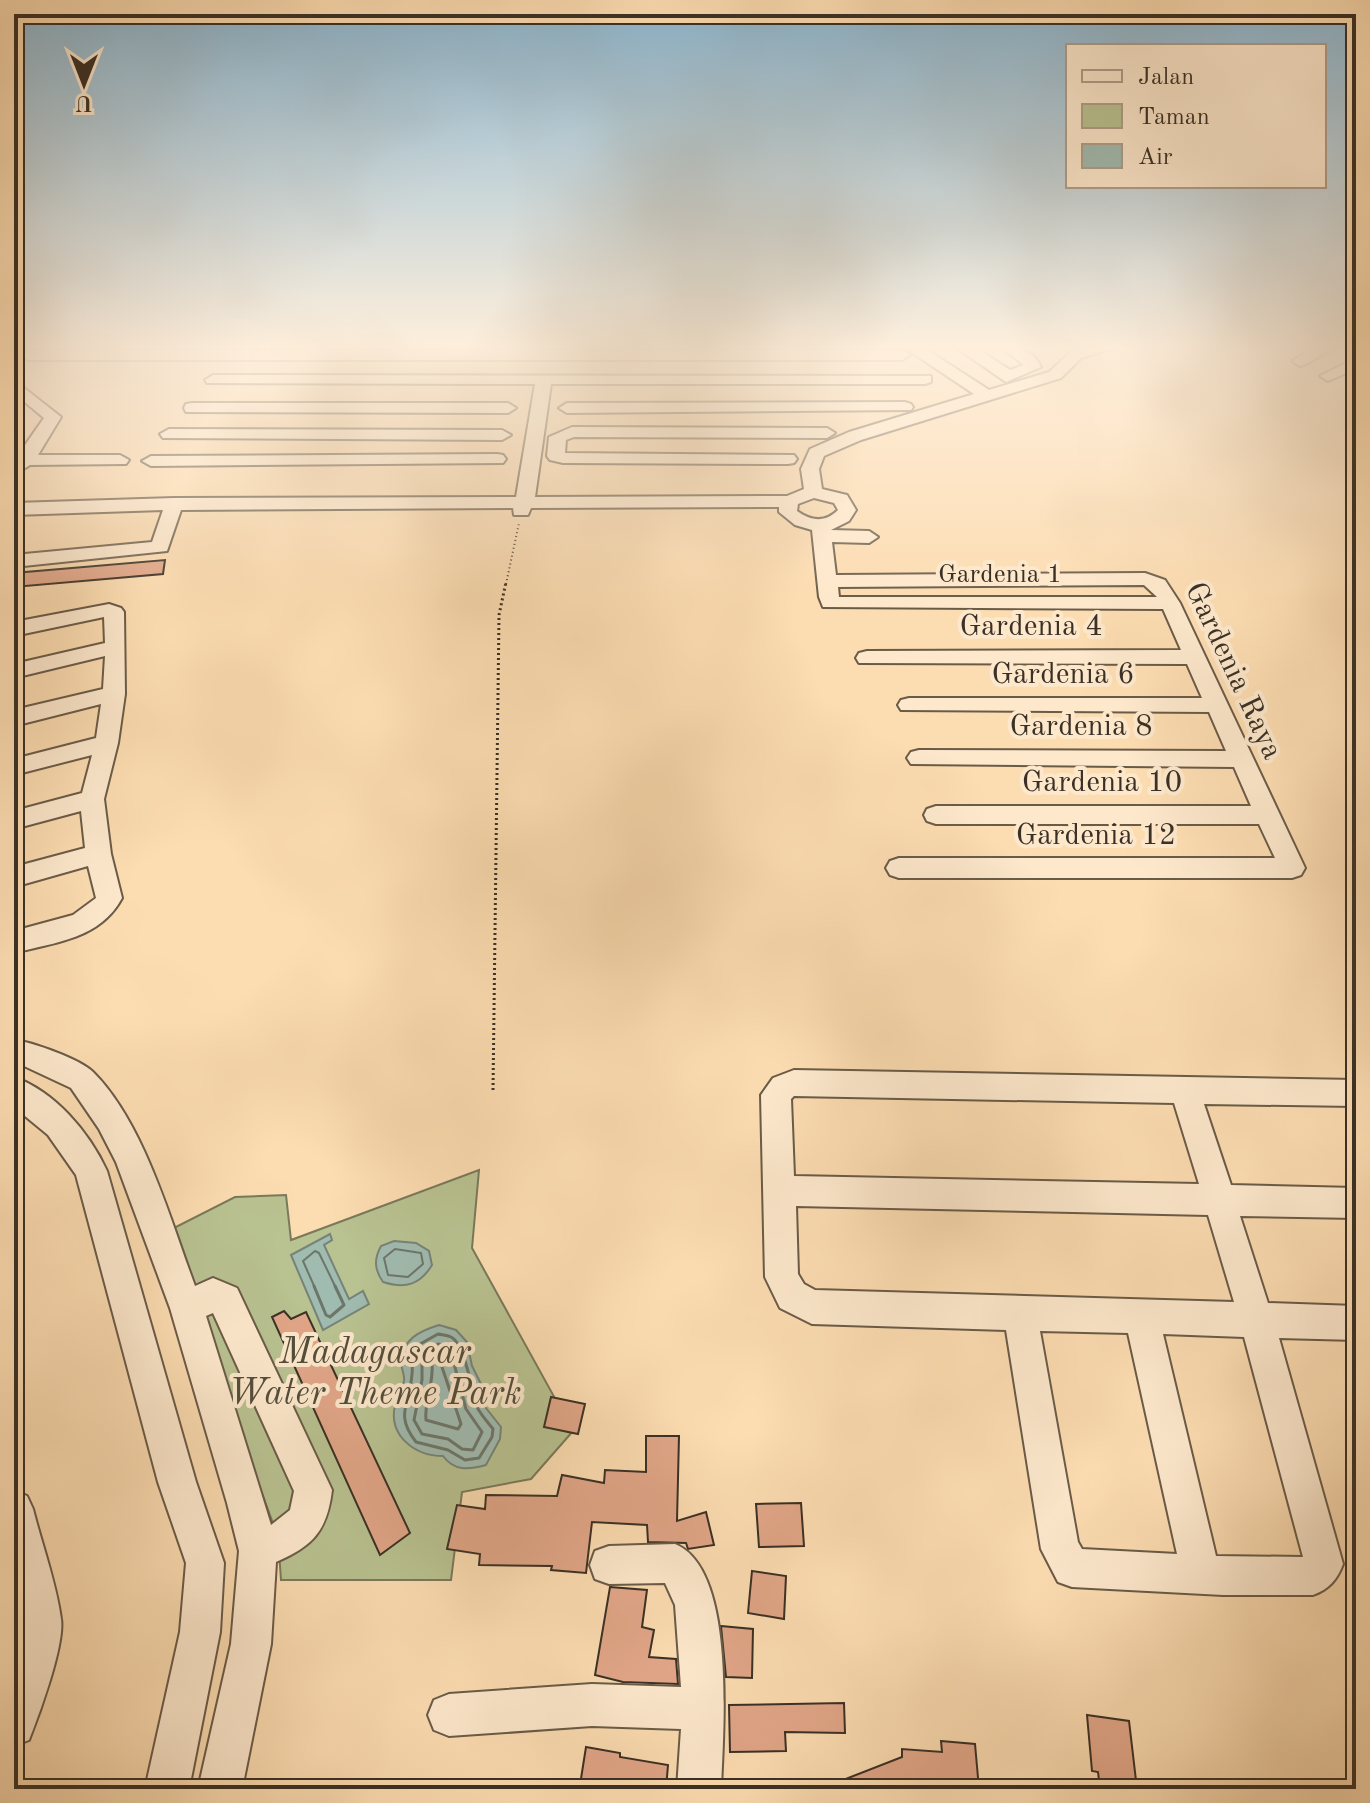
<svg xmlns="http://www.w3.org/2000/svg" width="1370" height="1803" viewBox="0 0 1370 1803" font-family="'Old Standard TT',serif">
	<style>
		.green { fill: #b9c291; stroke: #7a795b; stroke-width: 2 }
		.water { fill: #a0bbb0; stroke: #778378; stroke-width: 2 }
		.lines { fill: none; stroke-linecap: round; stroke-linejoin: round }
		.shore-far1 { stroke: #6d766a; stroke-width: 2 }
		.shore { stroke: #6d766a; stroke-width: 3 }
		.building { fill: #e1a688; stroke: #3a3025; stroke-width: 2 }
		.minor-casing { stroke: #6a5b48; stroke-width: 4 }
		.path-far1 { stroke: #3a3025; stroke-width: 2; stroke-dasharray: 1 3; stroke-linecap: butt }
		.path { stroke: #3a3025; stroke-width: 3; stroke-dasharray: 2 3; stroke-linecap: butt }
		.minor { fill: #fde8cc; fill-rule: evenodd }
		.labels { text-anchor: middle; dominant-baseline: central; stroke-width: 8; stroke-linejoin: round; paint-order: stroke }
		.far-street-label { font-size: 26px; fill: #3a3025; stroke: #fde8cc }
		.street-label { font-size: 30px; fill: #3a3025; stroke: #fde8cc }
		.near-park-label { font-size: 36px; font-style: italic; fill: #534d3b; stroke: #fde8cc }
	</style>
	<rect width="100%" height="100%" fill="#fcdcb1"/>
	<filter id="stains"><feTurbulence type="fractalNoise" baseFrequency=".0025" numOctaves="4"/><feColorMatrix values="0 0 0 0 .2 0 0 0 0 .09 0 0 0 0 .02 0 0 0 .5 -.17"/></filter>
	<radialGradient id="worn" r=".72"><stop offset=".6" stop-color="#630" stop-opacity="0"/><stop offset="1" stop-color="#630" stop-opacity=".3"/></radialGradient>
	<path class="green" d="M479,1170L472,1248L573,1431L531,1479L462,1492L451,1580H281L278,1537L166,1232L235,1197L286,1195L291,1240Z"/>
	<g class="water">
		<path d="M330,1234L332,1240L324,1245L349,1299L363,1291L369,1304L323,1330L291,1255Z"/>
		<path d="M394,1241L416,1243L429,1251L432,1265C420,1285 405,1289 383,1282C374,1269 374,1259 381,1246Z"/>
		<path d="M439,1325L456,1330L467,1342L472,1366L482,1386V1403L501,1427L500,1439L486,1465C468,1470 454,1471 443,1456C415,1456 388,1436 395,1405C396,1396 402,1389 404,1381C405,1375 401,1368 401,1362C402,1339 420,1331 439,1325Z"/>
	</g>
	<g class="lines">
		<g class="shore-far1">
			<path d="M395,1249L421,1253L423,1264L408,1277L388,1275L384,1258Z"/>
			<path d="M315,1288L303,1261L315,1251L319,1253L336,1288"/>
		</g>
		<g class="shore">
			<path d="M314,1286L326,1315L330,1317L344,1305L335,1286"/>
			<path d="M438,1334C442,1335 447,1335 451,1337C464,1343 472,1388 475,1402C477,1411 487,1421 493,1429L492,1437L479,1458L465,1460L448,1450L416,1442C394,1414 410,1404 412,1374C413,1365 411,1357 413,1348Z"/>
			<path d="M438,1344L446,1346L451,1352L466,1409L482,1432L473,1450L462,1449L448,1439L422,1434L414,1420L422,1380V1354Z"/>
			<path d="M439,1358L461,1424L458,1429L426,1420C424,1399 434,1387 432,1362Z"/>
		</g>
	</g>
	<g class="building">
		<path d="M165,560L163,574L14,587V573Z"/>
		<path d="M284,1311L291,1319L306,1312L410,1533L380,1555L272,1317Z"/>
		<path d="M551,1397L585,1404L578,1434L544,1427Z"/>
		<path d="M646,1436H679L677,1521L706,1512L714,1545L688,1549L686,1543L648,1542L647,1525L592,1522L586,1573L551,1570L552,1566L479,1565L480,1554L447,1549L457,1505L485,1509L486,1495L557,1496L562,1475L604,1483L605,1470L646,1472Z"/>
		<path d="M801,1503L804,1546L759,1547L756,1504Z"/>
		<path d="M752,1571L786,1576L784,1619L748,1613Z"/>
		<path d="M610,1587L647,1590L642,1627L654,1630L649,1657L676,1659L678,1684L623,1682L595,1675Z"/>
		<path d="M721,1626L753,1629L752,1678L726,1677Z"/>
		<path d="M844,1703L845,1733L785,1732L786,1751L730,1752L729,1705Z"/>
		<path d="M1087,1715L1129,1721L1137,1789H1100L1098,1772L1092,1771Z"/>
		<path d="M941,1741L975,1744L979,1789H820L902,1757V1749L942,1752Z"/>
		<path d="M586,1747L620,1753V1757L668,1765L666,1789H600L580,1785Z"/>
	</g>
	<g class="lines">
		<g class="minor-casing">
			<g id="minor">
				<path d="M98,346H114L111,350H902L910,355L902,360H28L20,355L28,350H95Z"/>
				<path d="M902,346H921L989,390L1049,372L1071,352L1092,346H1119L1081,358L1061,378L861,440L824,456L819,469L822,489L847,495L856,510L849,521L831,530L869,531L878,537L869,543L832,542L836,575L1145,573L1165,580L1180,603L1305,868L1301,875L1292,878H899L890,875L886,868L890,861L899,858H1275L1259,824H936L927,821L924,815L927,809L936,806H1251L1234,767L911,764L907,758L911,752L919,750L1226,751L1209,712L901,710L898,705L901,700L909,698H1202L1187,664L859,663L856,658L859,653L867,651L1181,650L1163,609L823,607L819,597L812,530L795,525L779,512V507L531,508L528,515H514L513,508L181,510L167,551L14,567V555L152,542L163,510L14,515V503L174,498L516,497L535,384L207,383L205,380L213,375L931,376V382L925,384H551L535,497L787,496L804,489L801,469L810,449L849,432L974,394ZM814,498L834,503L838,510C825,523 811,521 797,511L798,504ZM1144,585L1157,597H839L838,587Z"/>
				<path d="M954,346H973L1010,370L1024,365L1000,346C1018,346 1033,349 1041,367L1006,382Z"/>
				<path d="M1318,346H1338L1306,364L1300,366L1292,361Z"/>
				<path d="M1356,358V369L1328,381L1320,376Z"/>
				<path d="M14,380L61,417L38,455H120L129,460L126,464L30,465L14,475V461L44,418L14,393Z"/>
				<path d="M905,402L911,404L913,407L911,410L567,413L559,408L567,403Z"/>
				<path d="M192,403H508L516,408L508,413L186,412L184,408L186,404Z"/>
				<path d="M572,427L827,428L835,433L827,438L574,437L566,440L565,453L794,455L797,459L794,463L788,464L563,463L550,460L547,456L549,437Z"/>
				<path d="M169,429L502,430L511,435L502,440L163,438L160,434Z"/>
				<path d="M497,454L503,455L506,459L503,463L151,466L142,461L151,456Z"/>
				<path d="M109,604L121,608L124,612L125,694L118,743L104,799L111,854L122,898C100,939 56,942 14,953V931L73,915L96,898L88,866L14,887V867L85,848L81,811L14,829V811L82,793L92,755L14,775V759L96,738L101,704L14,726V710L103,689L105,656L14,678V664L105,643L104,617L14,636V622Z"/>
				<path d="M14,1040C32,1042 80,1059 93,1072C144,1123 170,1219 195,1286L213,1278L237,1288L332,1490C327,1531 313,1546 276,1562L271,1644L242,1789H198L231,1644L239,1551L227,1503L170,1308L116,1162L99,1129L71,1088L24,1066H14ZM213,1313L294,1491L290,1510L271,1525L206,1316Z"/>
				<path d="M794,1070L1356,1080V1106L1204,1104L1231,1185L1356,1188V1218L1240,1216L1268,1303L1356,1306V1340L1279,1338L1343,1564C1337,1580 1329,1589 1313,1595H1223L1072,1587L1058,1582L1041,1549L1006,1330L812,1324L780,1308L765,1277L761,1095L773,1078ZM794,1096L1174,1103L1199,1184L794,1176L791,1099ZM796,1206L1208,1215L1234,1302L815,1290L804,1284L798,1274ZM1040,1331L1128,1333L1177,1554L1082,1549L1078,1542ZM1163,1334L1244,1337L1303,1557L1216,1556Z"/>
				<path d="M14,1077C55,1092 89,1132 107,1171L196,1482L224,1563L220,1632L189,1789H145L180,1632L186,1563L158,1482L76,1175L48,1135L14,1107Z"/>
				<path d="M14,1490L27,1496L33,1509C42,1545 56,1582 61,1619C65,1644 39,1715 29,1740L14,1746V1658L22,1621L14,1587Z"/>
				<path d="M675,1544C737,1569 723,1732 721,1789H677L681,1729L592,1726L449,1736L434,1730L428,1715L434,1700L449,1694L592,1684L681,1687L675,1605L665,1583L609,1584L595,1579L590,1565L595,1551L609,1546Z"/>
			</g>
		</g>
		<path class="path-far1" d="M506,584L519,523"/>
		<path class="path" d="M493,1090L499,615L506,582"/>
		<use href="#minor" class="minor"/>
	</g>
	<linearGradient id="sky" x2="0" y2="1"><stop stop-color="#8bb7d2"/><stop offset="0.58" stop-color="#feefdc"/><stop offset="1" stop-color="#feefdc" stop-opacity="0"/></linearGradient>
	<rect width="1370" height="599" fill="url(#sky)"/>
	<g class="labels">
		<g class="far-street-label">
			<text x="1000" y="575">Gardenia 1</text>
		</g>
		<g class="street-label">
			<text x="1031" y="627">Gardenia 4</text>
			<text transform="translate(1233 671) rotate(65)">Gardenia Raya</text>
			<text x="1063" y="675">Gardenia 6</text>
			<text x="1081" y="727">Gardenia 8</text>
			<text x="1102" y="783">Gardenia 10</text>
			<text x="1096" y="836">Gardenia 12</text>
		</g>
		<g class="near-park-label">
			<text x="375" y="1354">Madagascar<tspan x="375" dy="41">Water Theme Park</tspan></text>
		</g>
	</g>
	<rect width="1370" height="1803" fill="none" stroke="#fcdcb1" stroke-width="48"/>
	<rect x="16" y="16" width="1338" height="1771" fill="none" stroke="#3a3025" stroke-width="4"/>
	<rect x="24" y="24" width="1322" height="1755" fill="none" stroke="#3a3025" stroke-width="2"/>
	<rect x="1066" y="44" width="260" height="144" fill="#fde8cc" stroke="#af9e89" stroke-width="2"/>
	<rect x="1082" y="70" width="40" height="12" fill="#fde8cc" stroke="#af9e89" stroke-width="2"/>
	<text x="1138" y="84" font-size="24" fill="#3a3025">Jalan</text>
	<rect x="1082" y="104" width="40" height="24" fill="#b9c291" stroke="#af9e89" stroke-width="2"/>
	<text x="1138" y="124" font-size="24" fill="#3a3025">Taman</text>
	<rect x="1082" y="144" width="40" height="24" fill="#a0bbb0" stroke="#af9e89" stroke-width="2"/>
	<text x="1138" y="164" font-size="24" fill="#3a3025">Air</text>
	<g transform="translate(84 84) rotate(180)" stroke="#fde8cc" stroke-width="6" paint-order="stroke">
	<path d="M0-6L14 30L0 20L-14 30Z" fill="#3a3025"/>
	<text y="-12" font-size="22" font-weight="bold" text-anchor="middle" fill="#3a3025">U</text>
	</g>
	<rect width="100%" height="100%" filter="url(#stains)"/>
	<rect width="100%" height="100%" fill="url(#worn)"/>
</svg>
